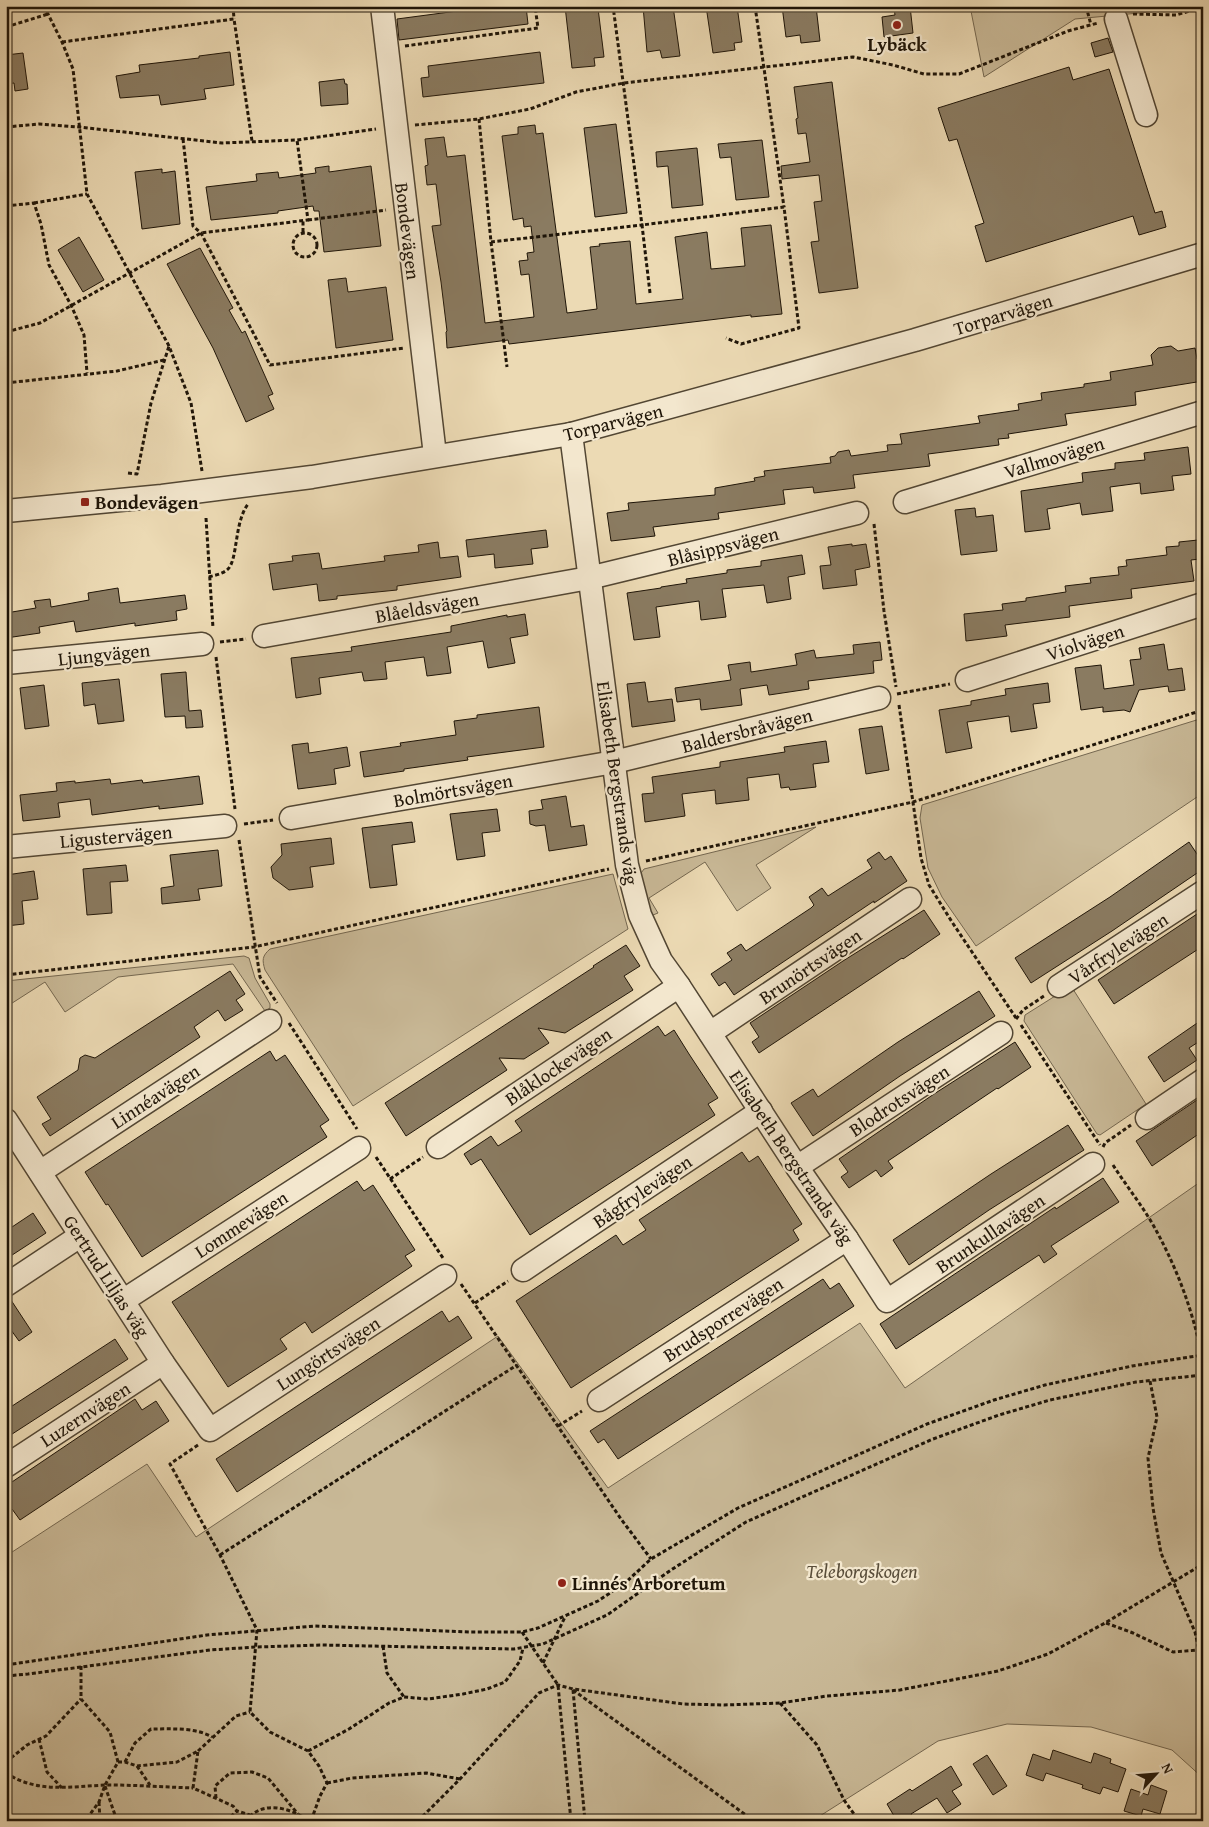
<svg xmlns="http://www.w3.org/2000/svg" width="1209" height="1827" viewBox="0 0 1209 1827" font-family="'Gentium Book Plus',serif">
	<style>
		.green { fill: #c9b997; stroke: #746750 }
		.building { fill: #8a7b61; stroke: #1f1508 }
		.lines { fill: none; stroke-linecap: round; stroke-linejoin: round }
		.minor-casing { stroke: #524633; stroke-width: 25 }
		.path { stroke: #1f1508; stroke-width: 3; stroke-dasharray: 4 2.5; stroke-linecap: butt }
		.minor { stroke: #f3e7ce; stroke-width: 22 }
		.poi-dot { fill: #8f2418; stroke: #f3e7ce; stroke-width: 2 }
		.labels { text-anchor: middle; dominant-baseline: central; stroke-width: 4.5; stroke-linejoin: round; paint-order: stroke }
		.poi-label { font-size: 19px; font-weight: bold; fill: #1f1508; stroke: #f3e7ce; text-anchor: start }
		.street-label { font-size: 19px; fill: #1f1508; stroke: #f3e7ce }
		.park-label { font-size: 19px; font-style: italic; fill: #5a4e3a; stroke: #f3e7ce }
	</style>
	<rect width="100%" height="100%" fill="#ecdab4"/>
	<filter id="stains"><feTurbulence type="fractalNoise" baseFrequency=".004" numOctaves="4"/><feColorMatrix values="0 0 0 0 .2 0 0 0 0 .09 0 0 0 0 .02 0 0 0 .5 -.17"/></filter>
	<radialGradient id="worn" r=".72"><stop offset=".6" stop-color="#630" stop-opacity="0"/><stop offset="1" stop-color="#630" stop-opacity=".3"/></radialGradient>
	<g class="green">
		<path d="M970,6H1203V7L1075,19L984,77Z"/>
		<path d="M1203,718V793L976,946L942,897L928,868L920,818L922,805Z"/>
		<path d="M816,827L756,865L771,888L737,911L705,862L649,898L658,913L653,915L650,914L639,876L644,869Z"/>
		<path d="M613,874L628,929L353,1106L265,970C262,960 262,956 270,949Z"/>
		<path d="M244,956L249,958L255,978L270,1004V1008L265,1011L233,964L118,977L65,1012L45,982L6,1007V981Z"/>
		<path d="M1071,986L1146,1104L1100,1135L1097,1134L1024,1021L1025,1015Z"/>
		<path d="M1203,1180V1778L1172,1750L1091,1727L1007,1724L938,1741L812,1821H6V1556L147,1464L196,1537L498,1336L608,1488L860,1323L905,1388Z"/>
	</g>
	<g class="building">
		<path d="M495,6H526L528,24L399,40L397,19Z"/>
		<path d="M565,6L598,8L604,57L594,58L595,66L572,68Z"/>
		<path d="M643,6H673L680,56L662,58L660,50L647,52Z"/>
		<path d="M706,6H737L742,42L734,43L735,50L713,53Z"/>
		<path d="M782,6H816L820,41L801,43L800,35L786,37Z"/>
		<path d="M910,6L913,33L884,37L882,17L895,15L894,7Z"/>
		<path d="M1108,38L1113,52L1095,57L1091,43Z"/>
		<path d="M230,52L234,85L204,89L206,99L161,105L159,95L120,98L116,76L140,72L139,65L199,58V56Z"/>
		<path d="M540,52L544,83L423,97L421,78L429,77L428,66Z"/>
		<path d="M23,53L28,89L15,91L14,83L6,84V55Z"/>
		<path d="M1069,67L1073,80L1109,69L1155,213L1162,211L1166,227L1139,235L1133,216L986,262L975,226L984,223L957,139L949,141L938,108Z"/>
		<path d="M344,79L345,84H347L348,104L321,106L319,82Z"/>
		<path d="M832,82L858,288L819,293L811,242L819,241L814,202L822,201L819,175L782,179L781,166L810,162L806,133L798,134L796,119L798,118L794,87Z"/>
		<path d="M616,124L627,213L595,217L584,128Z"/>
		<path d="M535,125L536,134L543,133L567,313L597,309L590,247L600,246L599,244L630,241L636,304L683,299L675,237L707,232L711,269L745,266L741,228L771,225L782,314L751,317V315L509,344L508,340L447,348L446,332L447,331L441,282L432,226L441,225L436,184L427,185L425,166L428,165L425,139L444,137L447,157L465,155L485,323L534,317L529,274L521,275L519,261L528,260L527,253L534,252L531,226L524,227L523,218L513,220L502,136L518,134V127Z"/>
		<path d="M762,140L769,197L736,200L731,157L720,158L718,144Z"/>
		<path d="M697,148L703,205L672,208L668,166L657,167L656,152Z"/>
		<path d="M329,166V172L371,166L381,246L324,252L319,211H314L313,206L278,211V213L211,220L206,187L257,181L256,174L278,172L279,178L316,173L315,168Z"/>
		<path d="M162,169V173L175,171L180,224L142,229L135,172Z"/>
		<path d="M79,237L104,280L83,292L58,250Z"/>
		<path d="M200,248L233,308L229,310L242,333L245,331L273,394L268,396L274,409L246,422L213,348L167,264Z"/>
		<path d="M346,278L348,292L386,287L393,340L336,348L328,280Z"/>
		<path d="M1171,346L1178,351L1195,348L1197,359L1203,358V381L1135,392L1136,405L1065,414L1067,425L1008,434L1009,438L998,439L999,445L928,454L930,466L853,475L855,488L814,493L813,487L783,490L785,504L718,513L719,519L653,527L655,536L611,541L607,513L629,510L628,503L715,495V488L755,481L754,478L765,476L764,471L831,463L830,457L835,456L838,452L849,450L851,456L888,451L887,445L902,444L900,434L980,423L978,416L1019,410L1018,404L1042,400L1041,393L1084,387V384L1111,380L1110,372L1153,365L1151,355L1158,348Z"/>
		<path d="M1188,447L1191,474L1172,476L1174,490L1141,494L1140,483L1110,487L1113,511L1082,515L1080,503L1047,509L1050,529L1025,532L1021,491L1083,482L1082,473L1115,469V463L1145,460L1144,453Z"/>
		<path d="M975,508L976,517L993,515L997,551L961,555L955,510Z"/>
		<path d="M546,530L548,547L531,549L533,564L495,568L494,554L468,557L466,540Z"/>
		<path d="M1198,540L1200,559L1191,560L1194,581L1131,589L1132,598L1069,606L1070,617L1005,625L1007,636L966,641L964,614L1003,610L1002,604L1026,601V598L1066,592L1065,586L1091,583L1090,578L1119,575L1118,567L1127,566L1126,560L1167,555L1166,547L1179,546V542Z"/>
		<path d="M438,542L440,558L458,556L461,577L397,586V590L337,596V599L319,601L317,584L273,590L269,564L293,561L292,556L319,553L322,569L385,561L384,556L419,552L418,545Z"/>
		<path d="M852,544V546L866,544L870,567L855,570L857,585L823,589L820,566L831,565L828,547Z"/>
		<path d="M802,555L805,574L788,577L791,599L767,603L764,585L722,589L726,617L701,620L699,601L656,607L660,637L634,640L627,593L661,588V587L687,583L686,579L727,573V570L761,566V561Z"/>
		<path d="M118,588L120,603L185,595L187,609L176,611L177,620L135,626V623L76,632L74,621L39,627L40,633L6,638V613L36,608L34,601L50,599L51,607L89,600L88,593Z"/>
		<path d="M525,614L528,635L510,638L515,663L488,668L483,641L447,647L451,673L427,676L424,657L385,662L387,679L364,681L362,672L319,678L321,694L296,698L291,658L352,651L351,647L451,632V626L507,615V617Z"/>
		<path d="M880,642L882,660L873,661L874,673L808,681L809,689L769,695L767,685L740,689L742,705L701,710L700,699L677,702L675,688L731,680L728,665L750,662L751,672L797,665L795,654L814,650L816,658L854,654L853,645Z"/>
		<path d="M1164,644L1168,670L1182,668L1185,690L1169,692L1168,686L1139,690L1130,712L1124,710L1103,712V707L1081,710L1075,668L1101,665L1104,689L1134,685L1130,660L1141,659L1139,648Z"/>
		<path d="M186,672L189,711L201,710L203,727L186,728L185,716L165,717L161,674Z"/>
		<path d="M119,679L124,721L98,724L95,704L84,706L82,683Z"/>
		<path d="M645,682L648,702L672,699L675,721L632,727L627,684Z"/>
		<path d="M1048,683L1050,702L1033,704L1037,728L1011,732L1009,716L967,722L972,748L946,753L939,710L971,705V701L1006,695L1005,689Z"/>
		<path d="M44,685L49,726L25,729L20,688Z"/>
		<path d="M539,707L544,747L467,757L468,760L404,769V771L364,777L360,752L401,746L400,743L456,735L454,721L477,718V715Z"/>
		<path d="M882,726L889,770L866,774L859,729Z"/>
		<path d="M826,741L829,762L813,764L816,787L790,790L789,787L781,788L779,774L747,778L749,800L716,804L715,790L682,794L685,816L645,822L642,794L654,793L652,777L720,767V762L785,752L784,747Z"/>
		<path d="M308,743L309,753L347,747L350,766L334,769L336,784L298,789L292,745Z"/>
		<path d="M199,776L203,804L159,809V806L92,815L90,799L58,803L60,817L23,821L20,795L57,791L56,783L75,781V783L110,779L111,784L142,780L143,783Z"/>
		<path d="M566,796L571,827L584,825L587,845L549,851L545,825L536,826L530,824L529,811L543,809L541,800Z"/>
		<path d="M497,809L500,831L482,833L485,856L457,860L450,814Z"/>
		<path d="M412,822L415,842L392,845L397,885L370,888L362,828Z"/>
		<path d="M331,838L334,864L310,867L313,887L289,890L273,878L271,867L282,855L281,844Z"/>
		<path d="M1189,842L1203,863V869L1112,931L1031,983L1015,958L1110,897Z"/>
		<path d="M218,850L222,886L198,889L200,900L162,904L161,888L174,886L170,855Z"/>
		<path d="M879,852L885,860L891,856L907,881L874,903V901L734,995L725,982L719,986L711,974L732,960L727,953L741,944L746,951L811,908L814,905L809,897L822,888L828,896L872,868L867,860Z"/>
		<path d="M126,865L128,881L110,882L112,913L87,915L83,869Z"/>
		<path d="M34,871L38,899L22,901L24,924L6,926V875Z"/>
		<path d="M924,910L940,934L903,959L902,958L759,1053L752,1042L759,1037L750,1023L843,961Z"/>
		<path d="M1203,910V946L1114,1004L1098,980Z"/>
		<path d="M626,945L640,966L624,976L633,990L565,1033L538,1028L549,1043L524,1059L499,1058L507,1070L406,1136L385,1103L594,967L593,966Z"/>
		<path d="M230,971L245,994L236,1000L243,1010L225,1021L218,1010L194,1027L200,1037L50,1136L42,1124L51,1119L37,1097L78,1070L80,1058L85,1055L95,1058Z"/>
		<path d="M979,991L995,1016L900,1076L813,1136L791,1103L813,1089L818,1097L898,1042Z"/>
		<path d="M1203,1019V1039L1189,1048L1197,1060L1164,1082L1148,1057Z"/>
		<path d="M658,1026L665,1036L674,1030L689,1054L718,1098L708,1104L715,1115L530,1235L481,1159L471,1165L464,1154L491,1136L498,1146L522,1131L515,1121Z"/>
		<path d="M1015,1042L1031,1067L998,1089L997,1088L888,1161L893,1168L881,1177L876,1170L849,1188L841,1177L848,1172L839,1159L934,1094Z"/>
		<path d="M270,1051L276,1061L285,1055L329,1120L320,1126L327,1137L142,1257L108,1204L106,1205L85,1172Z"/>
		<path d="M1203,1096V1131L1152,1166L1136,1141Z"/>
		<path d="M1068,1125L1084,1150L989,1210L909,1265L893,1240L991,1174Z"/>
		<path d="M742,1152L749,1162L758,1156L802,1224L793,1230L799,1240L571,1388L516,1301L616,1235L623,1245L646,1230L639,1220Z"/>
		<path d="M1103,1178L1119,1202L1051,1246L1057,1254L1044,1263L1039,1255L896,1349L880,1324L1055,1207L1056,1209Z"/>
		<path d="M357,1181L364,1191L373,1185L415,1250L405,1256L412,1266L312,1333L305,1322L280,1339L287,1349L228,1387L172,1302Z"/>
		<path d="M33,1213L46,1233L6,1259V1231Z"/>
		<path d="M823,1279L830,1289L839,1283L854,1306L618,1459L604,1439L598,1443L590,1431Z"/>
		<path d="M9,1297L32,1332L19,1341L11,1330L6,1333V1298Z"/>
		<path d="M442,1311L449,1322L458,1316L472,1338L237,1492L216,1459Z"/>
		<path d="M115,1339L128,1359L6,1438V1410Z"/>
		<path d="M135,1399L142,1410L156,1401L169,1421L20,1520L12,1509L6,1513V1486Z"/>
		<path d="M1053,1750L1091,1763L1094,1753L1111,1759L1110,1763L1126,1769L1118,1792L1103,1787L1100,1794L1082,1788L1083,1785L1046,1773L1043,1781L1026,1775L1033,1754L1050,1760Z"/>
		<path d="M987,1755L1007,1786L993,1795L973,1764Z"/>
		<path d="M951,1766L962,1785L952,1791L961,1804L947,1813L937,1798L911,1814L915,1821H897L887,1804L910,1789L912,1791Z"/>
		<path d="M1151,1785L1167,1791L1160,1814L1143,1809L1141,1816L1124,1811L1131,1789L1148,1795Z"/>
	</g>
	<g class="lines">
		<g class="minor-casing">
			<g id="minor">
				<path d="M382,6L435,455"/>
				<path d="M1116,19L1146,115"/>
				<path d="M571,434L627,865L640,915L661,961L679,986L797,1167L847,1239L887,1301L1093,1164"/>
				<path d="M905,502L1203,412"/>
				<path d="M6,511L162,496L312,477L571,434L915,340L1203,254"/>
				<path d="M264,636L589,578L857,513"/>
				<path d="M6,663L202,644"/>
				<path d="M967,680L1203,604"/>
				<path d="M291,818L614,762L879,698"/>
				<path d="M6,847L225,826"/>
				<path d="M1059,986L1203,892"/>
				<path d="M710,1033L910,899"/>
				<path d="M1147,1118L1203,1080"/>
				<path d="M6,1120L163,1363L210,1430L445,1276"/>
				<path d="M438,1147L679,986"/>
				<path d="M797,1167L1001,1033"/>
				<path d="M40,1172L270,1021"/>
				<path d="M523,1270L761,1111"/>
				<path d="M6,1285L80,1236"/>
				<path d="M124,1300L359,1148"/>
				<path d="M599,1400L847,1239"/>
				<path d="M6,1466L163,1363"/>
			</g>
		</g>
		<g class="path">
			<path d="M44,6L62,42L73,69L87,194L169,346L191,403L202,471"/>
			<path d="M233,6L234,19"/>
			<path d="M755,6L784,207"/>
			<path d="M1086,6L1091,25"/>
			<path d="M1133,14L1176,15L1203,7"/>
			<path d="M6,27L48,14"/>
			<path d="M62,42L234,19L252,141"/>
			<path d="M405,46L538,28L535,6"/>
			<path d="M479,119L491,242L642,225L613,6"/>
			<path d="M415,125L479,119L530,109L576,92L624,83L853,57L893,65L924,74H959L1068,31L1098,23"/>
			<path d="M6,127L39,124L79,127L222,143L297,140L376,129"/>
			<path d="M183,139L193,226L201,233L270,365L404,348"/>
			<path d="M34,203L87,194"/>
			<path d="M6,206L34,203L41,224L49,265L71,305L84,335L87,373"/>
			<path d="M308,220L386,210"/>
			<path d="M303,232V220"/>
			<circle cx="305" cy="245" r="12"/>
			<path d="M491,242L507,367"/>
			<path d="M650,293L642,225L784,207L799,328L741,344L726,338"/>
			<path d="M6,332L40,323L201,233L308,220L297,140"/>
			<path d="M6,383L117,371L164,360"/>
			<path d="M128,473L137,474L151,403L169,346"/>
			<path d="M206,518L213,628"/>
			<path d="M874,524L884,611L896,687"/>
			<path d="M209,577C215,575 223,574 228,569C238,559 234,523 248,504"/>
			<path d="M220,642L246,639"/>
			<path d="M216,657L235,809"/>
			<path d="M897,694L950,684"/>
			<path d="M899,705L921,858L929,885L952,922L1016,1018"/>
			<path d="M244,824L273,820"/>
			<path d="M239,840L260,977L277,1003"/>
			<path d="M646,861L913,802L1203,710"/>
			<path d="M6,975L254,947L609,869"/>
			<path d="M1016,1019L1023,1010L1044,996"/>
			<path d="M289,1023L357,1129"/>
			<path d="M1021,1025L1100,1145"/>
			<path d="M1103,1147L1105,1143L1131,1125"/>
			<path d="M376,1157L443,1258"/>
			<path d="M1113,1165C1127,1187 1145,1209 1157,1232C1179,1273 1192,1310 1202,1355"/>
			<path d="M390,1179L423,1157"/>
			<path d="M461,1284L621,1519L651,1559"/>
			<path d="M475,1303L508,1281"/>
			<path d="M1150,1381L1157,1417L1148,1458L1153,1508L1161,1553L1195,1632L1199,1650L1203,1694"/>
			<path d="M558,1426L582,1411"/>
			<path d="M198,1445L170,1464L220,1555L257,1630L250,1712L270,1732L308,1751L319,1766L327,1783L320,1796L311,1821"/>
			<path d="M220,1555L517,1365"/>
			<path d="M1106,1623L1133,1633L1173,1652L1199,1650"/>
			<path d="M522,1632L558,1685L571,1821"/>
			<path d="M383,1646L387,1673L404,1697"/>
			<path d="M543,1663L565,1617"/>
			<path d="M6,1665L207,1635L315,1626L471,1632H522L538,1628L598,1601L625,1583L651,1559L738,1508L927,1424L994,1400L1045,1385L1132,1366L1203,1355"/>
			<path d="M81,1666V1699L110,1732L118,1762L105,1785L99,1802L85,1821"/>
			<path d="M6,1676L28,1674L210,1650L256,1647L322,1645L514,1649L543,1644L607,1615L671,1570L746,1522L933,1439L999,1415L1050,1400L1136,1382L1203,1375"/>
			<path d="M573,1690L750,1818"/>
			<path d="M573,1690L585,1821"/>
			<path d="M780,1703L817,1745L844,1800L859,1821"/>
			<path d="M39,1739L47,1772L62,1788"/>
			<path d="M198,1751L236,1716L250,1712"/>
			<path d="M308,1751L349,1729L389,1703L404,1697L428,1699L463,1694L487,1689L505,1682L520,1661L523,1648"/>
			<path d="M6,1762L27,1745L46,1736L81,1699"/>
			<path d="M118,1762H125L137,1766L177,1762L198,1751L193,1788L233,1806L237,1811L250,1815"/>
			<path d="M125,1762L135,1743L151,1729C170,1729 195,1727 212,1737"/>
			<path d="M137,1766L150,1785"/>
			<path d="M6,1773C38,1794 72,1786 108,1785C136,1785 164,1787 193,1788"/>
			<path d="M327,1783L352,1778L426,1773L460,1779"/>
			<path d="M105,1786L115,1815L120,1821"/>
			<path d="M216,1798L215,1786L230,1773L252,1772L268,1778L298,1814"/>
			<path d="M99,1802L100,1821"/>
			<path d="M226,1821L237,1811"/>
			<path d="M245,1821C264,1799 289,1808 310,1821"/>
			<path d="M418,1821L460,1779L539,1693L558,1685L573,1689L683,1704L724,1705L780,1703L827,1696L900,1690L998,1671L1048,1654L1105,1623L1203,1564"/>
		</g>
		<use href="#minor" class="minor"/>
	</g>
	<g class="poi-dot">
		<circle cx="897" cy="25" r="5"/>
		<rect x="80" y="497" width="10" height="10" rx="2.5"/>
		<circle cx="562" cy="1583" r="5"/>
	</g>
	<g class="labels">
		<g class="poi-label">
			<text x="897" y="44" text-anchor="middle">Lybäck</text>
			<text x="95" y="502">Bondevägen</text>
			<text x="572" y="1583">Linnés Arboretum</text>
		</g>
		<g class="street-label">
			<text transform="translate(408 231) rotate(83)">Bondevägen</text>
			<text transform="translate(1003 314) rotate(-17)">Torparvägen</text>
			<text transform="translate(613 422) rotate(-14)">Torparvägen</text>
			<text transform="translate(1054 457) rotate(-17)">Vallmovägen</text>
			<text transform="translate(723 546) rotate(-14)">Blåsippsvägen</text>
			<text transform="translate(427 607) rotate(-10)">Blåeldsvägen</text>
			<text transform="translate(1085 642) rotate(-18)">Violvägen</text>
			<text transform="translate(104 654) rotate(-6)">Ljungvägen</text>
			<text transform="translate(747 730) rotate(-14)">Baldersbråvägen</text>
			<text transform="translate(618 783) rotate(82)">Elisabeth Bergstrands väg</text>
			<text transform="translate(453 790) rotate(-10)">Bolmörtsvägen</text>
			<text transform="translate(116 836) rotate(-5)">Ligustervägen</text>
			<text transform="translate(1118 948) rotate(-33)">Vårfrylevägen</text>
			<text transform="translate(810 966) rotate(-34)">Brunörtsvägen</text>
			<text transform="translate(558 1066) rotate(-34)">Blåklockevägen</text>
			<text transform="translate(155 1096) rotate(-33)">Linnéavägen</text>
			<text transform="translate(899 1100) rotate(-33)">Blodrotsvägen</text>
			<text transform="translate(792 1157) rotate(56)">Elisabeth Bergstrands väg</text>
			<text transform="translate(642 1191) rotate(-34)">Bågfrylevägen</text>
			<text transform="translate(241 1224) rotate(-33)">Lommevägen</text>
			<text transform="translate(990 1233) rotate(-34)">Brunkullavägen</text>
			<text transform="translate(107 1276) rotate(57)">Gertrud Liljas väg</text>
			<text transform="translate(723 1319) rotate(-33)">Brudsporrevägen</text>
			<text transform="translate(328 1353) rotate(-33)">Lungörtsvägen</text>
			<text transform="translate(85 1414) rotate(-33)">Luzernvägen</text>
		</g>
		<g class="park-label">
			<text x="862" y="1571">Teleborgskogen</text>
		</g>
	</g>
	<rect width="1209" height="1827" fill="none" stroke="#ecdab4" stroke-width="25"/>
	<rect x="8" y="8" width="1194" height="1812" fill="none" stroke="#1f1508" stroke-width="2.5"/>
	<rect x="12" y="12" width="1184" height="1802" fill="none" stroke="#1f1508"/>
	<g transform="translate(1156 1774) rotate(64)" stroke="#f3e7ce" stroke-width="4" paint-order="stroke">
	<path d="M0-4L9 19L0 12L-9 19Z" fill="#1f1508"/>
	<text y="-8" font-size="14" font-weight="bold" text-anchor="middle" fill="#1f1508">N</text>
	</g>
	<rect width="100%" height="100%" filter="url(#stains)"/>
	<rect width="100%" height="100%" fill="url(#worn)"/>
</svg>
